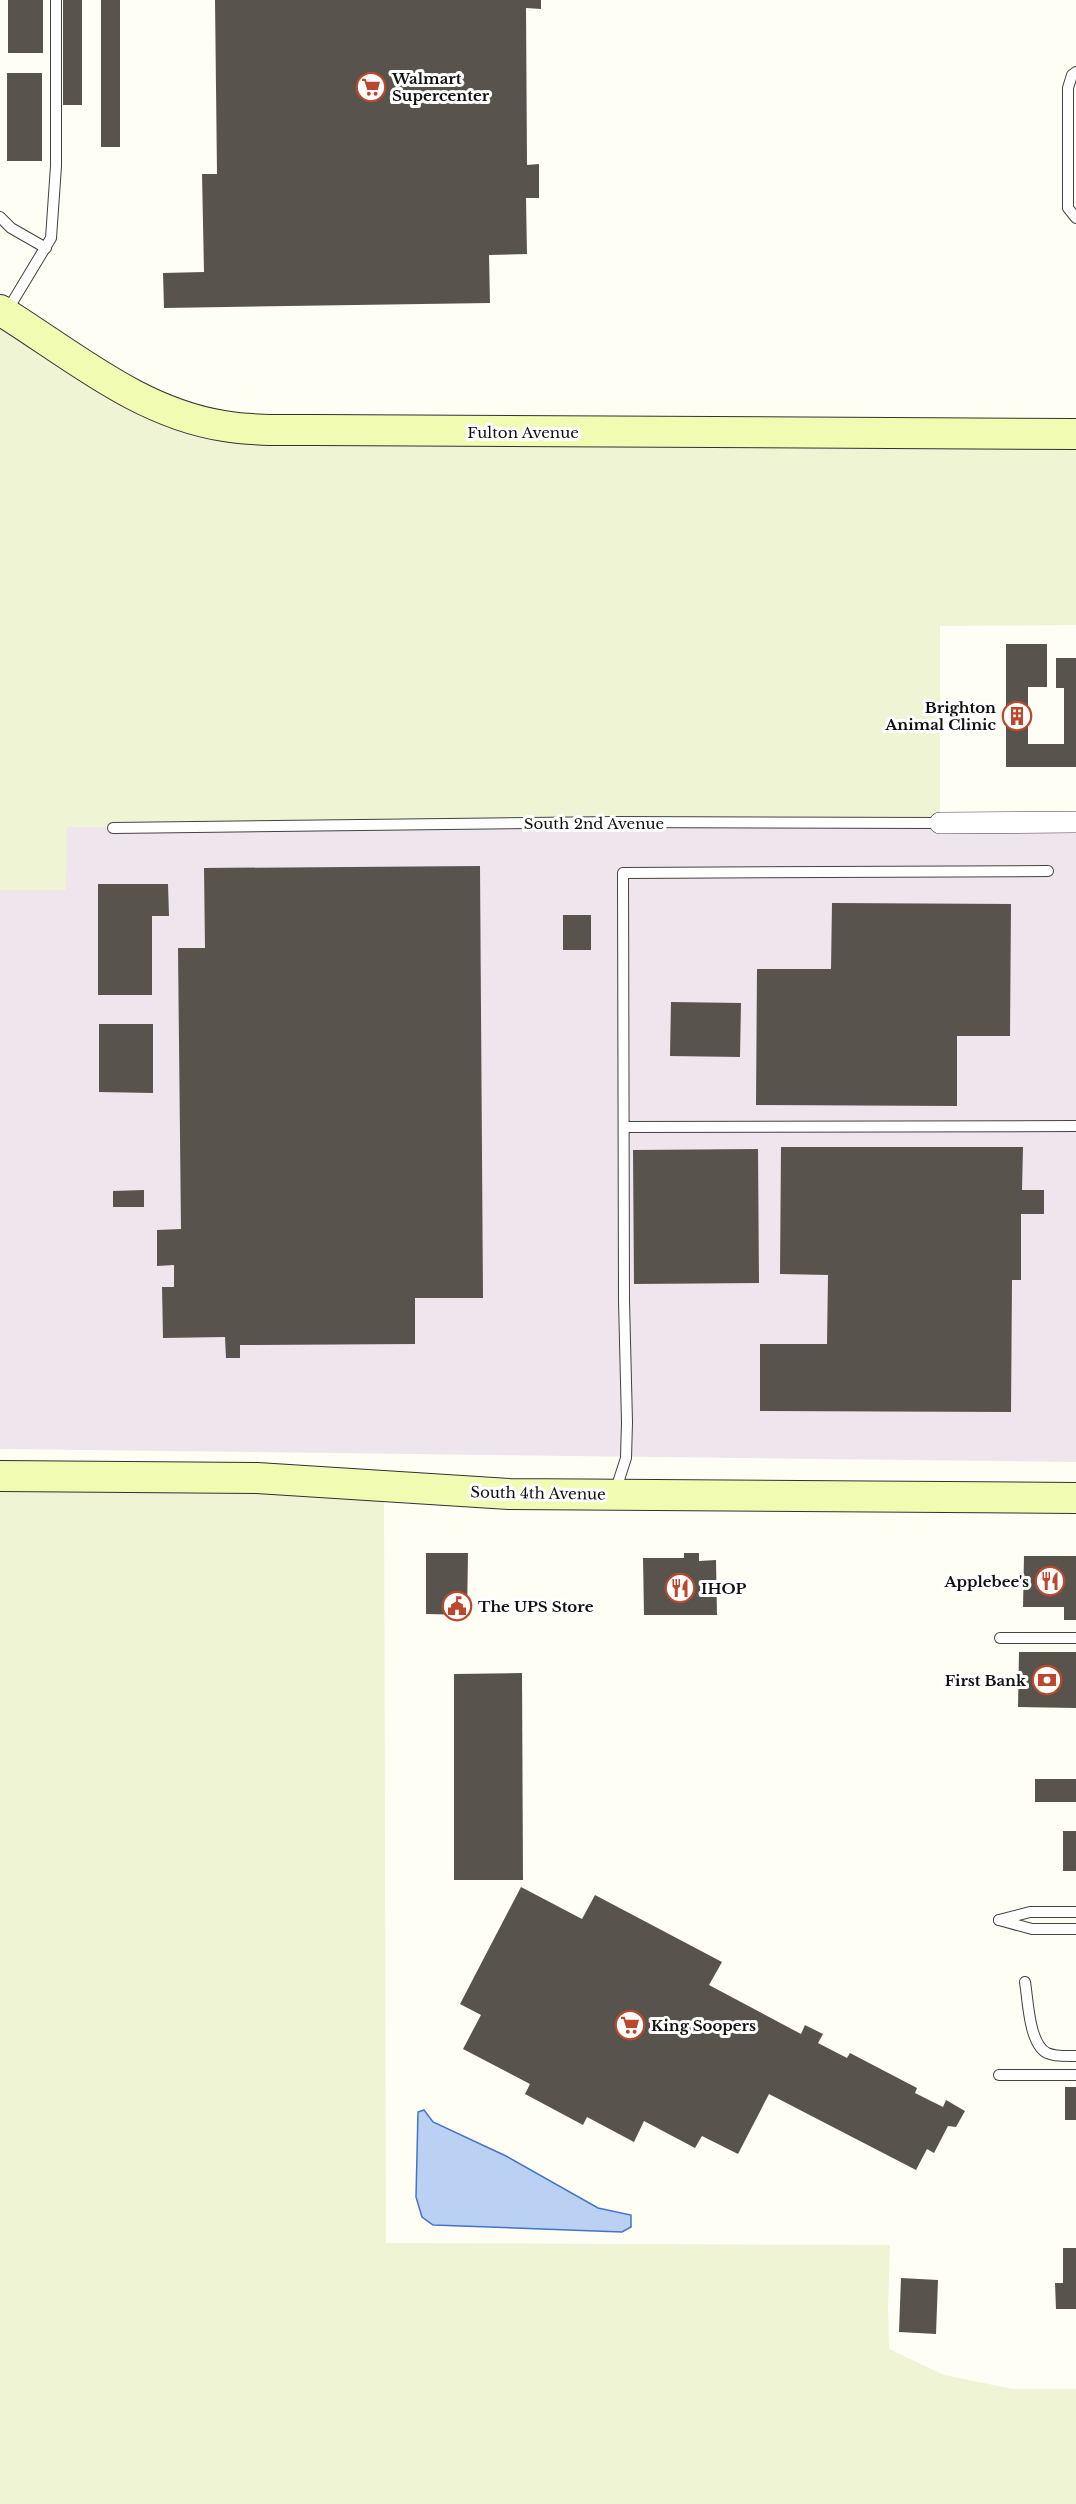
<svg xmlns="http://www.w3.org/2000/svg" width="1076" height="2504" viewBox="0 0 1076 2504" font-family="'Libre Baskerville',serif">
	<style>
		.industrial { fill: #eee5ed }
		.farmland { fill: #eff4d4 }
		.water { fill: #bad1f4; stroke: #4474c8; stroke-width: 1.5 }
		.building { fill: #58544d }
		.lines { fill: none; stroke-linecap: round; stroke-linejoin: round }
		.lane-casing { stroke: #434343; stroke-width: 12 }
		.street-casing { stroke: #434343; stroke-width: 22 }
		.secondary-casing { stroke: #323232; stroke-width: 32 }
		.lane { stroke: #fff; stroke-width: 10 }
		.street { stroke: #fff; stroke-width: 21 }
		.secondary { stroke: #f2fbb2; stroke-width: 30 }
		.labels { text-anchor: middle; dominant-baseline: central; stroke-width: 6; stroke-linejoin: round; paint-order: stroke }
		.poi-label { font-size: 15px; font-weight: bold; fill: #101010; stroke: #fff; text-anchor: start }
		.street-label { font-size: 15px; fill: #101010; stroke: #fff }
	</style>
	<rect width="100%" height="100%" fill="#fefef4"/>
	<path class="industrial" d="M1076,821V1462L0,1449V890L66,889V827Z"/>
	<g class="farmland">
		<path d="M0,310L191,418L1076,433V625L940,626V823L445,822L67,827L66,890H0Z"/>
		<path d="M0,1476L384,1486L386,2243L890,2245L888,2306L889,2349L944,2375L1013,2389H1076V2504H0Z"/>
	</g>
	<path class="water" d="M424,2110L433,2122L506,2156L598,2208L631,2215V2227L622,2232L433,2225L422,2217L416,2197L418,2112Z"/>
	<g class="building">
		<rect x="8" y="0" width="35" height="53"/>
		<rect x="63" y="0" width="19" height="105"/>
		<rect x="101" y="0" width="19" height="147"/>
		<path d="M215,0H541V9L526,8L527,165L539,164V198H526L527,254L489,255L490,303L164,308L163,273L204,272L202,174H217Z"/>
		<rect x="7" y="73" width="35" height="88"/>
		<path d="M1006,644H1047V687H1028V744H1064V688H1056V658H1076V767H1006Z"/>
		<path d="M480,866L483,1298H415V1344L240,1345V1358H226L225,1337L163,1338L162,1287H174V1265L157,1266V1230L181,1229L178,948H205L204,868Z"/>
		<path d="M98,884H168L169,916H152V995H98Z"/>
		<path d="M832,903L1011,904L1010,1036H957V1106L756,1105L757,969H831Z"/>
		<rect x="563" y="915" width="28" height="35"/>
		<path d="M671,1002L741,1003L740,1057L670,1056Z"/>
		<path d="M99,1024H153V1093L99,1092Z"/>
		<path d="M781,1147H1023L1022,1190H1044V1214H1021V1280H1012L1011,1412L760,1411V1344H827L828,1275L780,1274Z"/>
		<path d="M758,1149L759,1283L634,1284L633,1150Z"/>
		<path d="M144,1190V1207H113V1191Z"/>
		<path d="M426,1553H468L467,1615L426,1614Z"/>
		<path d="M684,1553H699V1561L716,1560L717,1615H644L643,1558H684Z"/>
		<path d="M1024,1556H1076V1620H1064V1607H1023Z"/>
		<path d="M1019,1652H1076V1708L1018,1707Z"/>
		<path d="M522,1673L523,1880H454V1674Z"/>
		<rect x="1035" y="1779" width="41" height="23"/>
		<rect x="1063" y="1831" width="13" height="40"/>
		<path d="M521,1887L582,1919L595,1895L722,1962L709,1985L801,2034L805,2025L823,2034L818,2043L847,2058L850,2053L917,2088L915,2093L943,2107L946,2100L965,2111L956,2127L948,2126L934,2153L927,2149L916,2170L769,2094L738,2154L702,2136L695,2148L644,2121L634,2142L587,2117L583,2125L525,2094L530,2084L463,2049L481,2015L460,2004Z"/>
		<rect x="1065" y="2087" width="11" height="33"/>
		<path d="M1063,2248H1076V2309H1056L1055,2283H1063Z"/>
		<path d="M901,2278L938,2280L936,2334L899,2332Z"/>
	</g>
	<g class="lines">
		<g class="lane-casing">
			<g id="lane">
				<path d="M1076,72L1072,75L1068,88V208L1076,218"/>
				<path d="M0,217L11,228L46,248"/>
				<path d="M7,311L51,238L56,166V0"/>
				<path d="M113,828L614,822L940,823"/>
				<path d="M625,1127L1076,1126"/>
				<path d="M615,1492L626,1458L627,1422L624,1301L623,873L1048,871"/>
				<path d="M1000,1638H1076"/>
				<path d="M999,1920L1032,1929H1076"/>
				<path d="M999,1920L1030,1912H1076"/>
				<path d="M1025,1982C1028,2000 1029,2044 1047,2053C1056,2057 1067,2056 1076,2056"/>
				<path d="M999,2075H1076"/>
			</g>
		</g>
		<g class="street-casing">
			<path id="street" d="M940,823L1076,822"/>
		</g>
		<g class="secondary-casing">
			<g id="secondary">
				<path d="M0,310C71,354 139,413 224,426C254,431 285,430 316,430L1076,434"/>
				<path d="M0,1476L257,1478L509,1494L1076,1498"/>
			</g>
		</g>
		<use href="#lane" class="lane"/>
		<use href="#street" class="street"/>
		<use href="#secondary" class="secondary"/>
	</g>
	<defs>
		<g id="supermarket-ring" transform="scale(1.5)"><circle r="9.5" fill="#fff" stroke="#bb482d" stroke-width="1.5"/><path d="M-6-5.5h2.5l.6 2H6L4.5 2H-2.5L-4.4-4H-6ZM-1.5 3.2a1.3 1.3 0 1 0 .1 0ZM3 3.2a1.3 1.3 0 1 0 .1 0Z" fill="#bb482d"/></g>
		<g id="building-ring" transform="scale(1.5)"><circle r="9.5" fill="#fff" stroke="#bb482d" stroke-width="1.5"/><path d="M-4-6H4V6H1V3H-1V6H-4ZM-2.5-4.3h1.7v1.8h-1.7ZM.8-4.3h1.7v1.8H.8ZM-2.5-1h1.7V.8h-1.7ZM.8-1h1.7V.8H.8Z" fill="#bb482d"/></g>
		<g id="restaurant-ring" transform="scale(1.5)"><circle r="9.5" fill="#fff" stroke="#bb482d" stroke-width="1.5"/><path d="M-5-6h1v4h1v-4h1v4h1v-4h1v5L-1.5 .5V6h-2V.5L-5-1ZM5-6V6H3V1.5H1.5Q1.5-4 5-6Z" fill="#bb482d"/></g>
		<g id="civic-ring" transform="scale(1.5)"><circle r="9.5" fill="#fff" stroke="#bb482d" stroke-width="1.5"/><path d="M-.6-6.5H3V-4.5H.6V-3L4-1V1h2V6H-6V1h2V-1L-.6-3ZM-1.2 2.5V6h2.4V2.5Z" fill="#bb482d"/></g>
		<g id="bank-ring" transform="scale(1.5)"><circle r="9.5" fill="#fff" stroke="#bb482d" stroke-width="1.5"/><path d="M-6-4H6V4H-6ZM0-2.3a2.3 2.3 0 1 0 0 4.6a2.3 2.3 0 1 0 0-4.6Z" fill="#bb482d"/></g>
	</defs>
	<g fill-rule="evenodd">
		<use href="#supermarket-ring" x="371" y="87"/>
		<use href="#building-ring" x="1017" y="716"/>
		<use href="#restaurant-ring" x="1050" y="1581"/>
		<use href="#restaurant-ring" x="680" y="1588"/>
		<use href="#civic-ring" x="457" y="1606"/>
		<use href="#bank-ring" x="1047" y="1680"/>
		<use href="#supermarket-ring" x="630" y="2025"/>
	</g>
	<g class="labels">
		<g class="poi-label">
			<text x="392" y="78">Walmart<tspan x="392" dy="17">Supercenter</tspan></text>
			<text x="996" y="707" text-anchor="end">Brighton<tspan x="996" dy="17">Animal Clinic</tspan></text>
			<text x="1029" y="1581" text-anchor="end">Applebee's</text>
			<text x="701" y="1588">IHOP</text>
			<text x="478" y="1606">The UPS Store</text>
			<text x="1026" y="1680" text-anchor="end">First Bank</text>
			<text x="651" y="2025">King Soopers</text>
		</g>
		<g class="street-label">
			<text x="523" y="432">Fulton Avenue</text>
			<text x="594" y="823">South 2nd Avenue</text>
			<text transform="translate(538 1493) rotate(1)">South 4th Avenue</text>
		</g>
	</g>
</svg>
